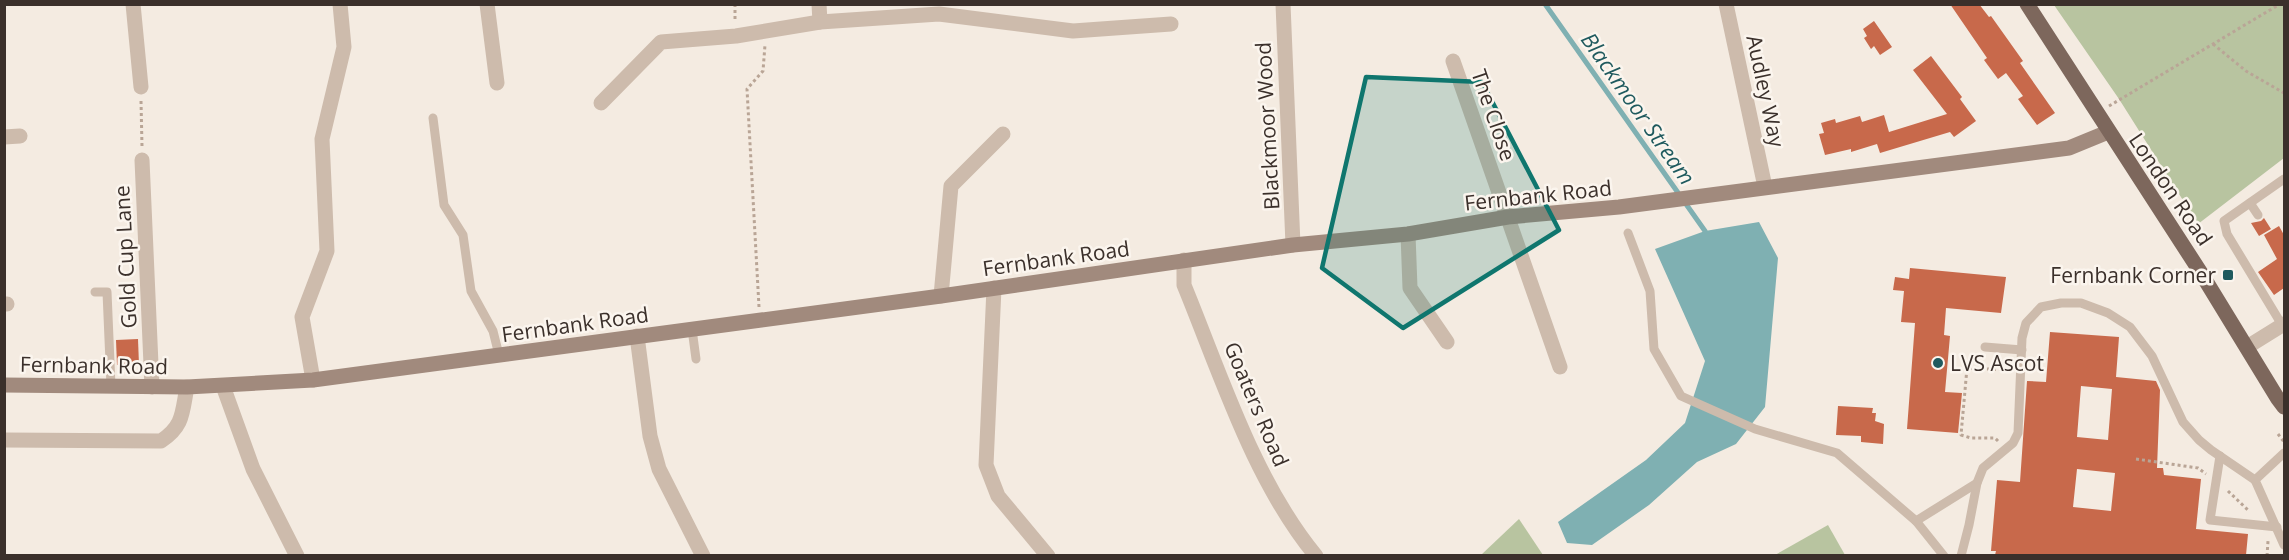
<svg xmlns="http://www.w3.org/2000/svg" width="2289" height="560" viewBox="0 0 2289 560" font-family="'Open Sans',sans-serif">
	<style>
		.green { fill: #b8c4a0 }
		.water { fill: #7fb0b2 }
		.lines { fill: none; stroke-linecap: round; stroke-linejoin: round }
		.stream { stroke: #7fb0b2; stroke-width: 5 }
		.building { fill: #c8694b; fill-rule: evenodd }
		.path { stroke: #b9a596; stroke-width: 3; stroke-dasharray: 3 3; stroke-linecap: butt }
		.lane { stroke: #cdbbac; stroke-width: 9 }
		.street { stroke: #cdbbac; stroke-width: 15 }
		.secondary { stroke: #a18a7d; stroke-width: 15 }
		.primary { stroke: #7d675c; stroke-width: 15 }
		.marked { fill: #0f766e; fill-opacity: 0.2; stroke: #0f766e; stroke-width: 4.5; stroke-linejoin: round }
		.poi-dot { fill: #1f5a5e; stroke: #fbf5ee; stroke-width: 2 }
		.labels { text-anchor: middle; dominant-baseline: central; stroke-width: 5; stroke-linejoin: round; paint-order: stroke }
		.street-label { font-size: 21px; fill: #3b302b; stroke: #fbf5ee }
		.poi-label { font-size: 21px; fill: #3b302b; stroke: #fbf5ee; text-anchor: end }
		.water-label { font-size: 22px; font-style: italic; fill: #1f5a5e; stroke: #fbf5ee }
	</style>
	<rect width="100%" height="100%" fill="#f4ebe1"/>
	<g class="green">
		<path d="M2054,5H2284V158L2198,224L2119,99Z"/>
		<path d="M1519,519L1543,555H1481Z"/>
		<path d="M1828,525L1845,555H1775Z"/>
	</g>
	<path class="water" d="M1759,222L1778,258L1765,407L1736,444L1697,462L1649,505L1592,545L1567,543L1558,522L1646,460L1685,423L1705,361L1655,249L1705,231Z"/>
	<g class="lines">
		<path class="stream" d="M1545,4L1705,231"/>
	</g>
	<g class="building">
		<path d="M1950,4H1979L1989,17L1991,16L2023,61L2020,63L2055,113L2037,125L2018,99L2023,96L2006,73L1998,79L1984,60L1987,58Z"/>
		<path d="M1874,21L1892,47L1880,55L1874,46L1871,49L1864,38L1867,36L1863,29Z"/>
		<path d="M1931,56L1962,97L1960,99L1976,121L1954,137L1950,132L1880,153L1877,144L1851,152V149L1825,155L1819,134L1824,133L1821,123L1835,119L1836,123L1860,116L1862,122L1884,115L1889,132L1947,114L1913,70Z"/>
		<path d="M2264,218L2271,229L2259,236L2251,223L2261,221Z"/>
		<path d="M2279,226L2284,235V288L2274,295L2258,272L2277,259L2264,235Z"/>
		<path d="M1910,268L2006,277L2001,313L1946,308L1944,335L1950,336L1945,392L1962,393L1958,433L1907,429L1915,323L1901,322L1904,291L1893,290L1895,277L1909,279Z"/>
		<path d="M2050,332L2119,337L2116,377L2156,381L2160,390L2157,468H2163L2164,475L2201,479L2196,529L2248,534L2246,555H1995L1996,551H1991L1997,480L2020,482L2027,381L2046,382ZM2081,386L2112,389L2108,440L2077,437ZM2077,469L2115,473L2111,511L2073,507Z"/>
		<path d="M138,339L139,365H117L116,340Z"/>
		<path d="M1838,406L1873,408L1872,413H1876L1875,421L1884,424L1883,444L1861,442V436L1836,435Z"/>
	</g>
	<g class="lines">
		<g class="path">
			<path d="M735,4V21"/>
			<path d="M2213,44L2246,71L2284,93"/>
			<path d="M141,101L142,146"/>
			<path d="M2109,106L2280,4"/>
			<path d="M759,307L747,89L763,71L765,45"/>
			<path d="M2278,434L2284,442"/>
			<path d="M1998,441L1995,438H1971L1961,435L1967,368L2009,370"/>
			<path d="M2136,459L2198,468L2206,474"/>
			<path d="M2228,491L2249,511"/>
			<path d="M2267,556L2268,541"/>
		</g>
		<g class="lane">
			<path d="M433,118L444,205L463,235L471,291L493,331L499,355"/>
			<path d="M2250,203L2258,215"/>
			<path d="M1628,233L1650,291L1654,349L1681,396L1755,429L1837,453L1916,521L1944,556"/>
			<path d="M95,292H107L111,386"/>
			<path d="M2282,325L2227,234L2224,221L2284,179"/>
			<path d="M692,329L696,359"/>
			<path d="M1985,347L2022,350"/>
			<path d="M2284,453L2255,480L2284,545"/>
			<path d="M2220,456L2210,520L2277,527"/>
			<path d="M1916,521L1977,483"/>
			<path d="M1961,556L1969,525L1977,483L1983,468L2013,443L2018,433L2022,338L2026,323L2041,307L2061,303H2081L2108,313L2130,327L2152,356L2183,422L2199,440L2211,450L2255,480"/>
		</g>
		<g class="street">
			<path d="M133,4L141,87"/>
			<path d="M487,4L497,83"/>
			<path d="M819,4L820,22"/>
			<path d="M1283,4L1293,245"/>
			<path d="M1726,4L1765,187"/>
			<path d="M1453,61L1560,367"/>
			<path d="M601,103L661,42L736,36L820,22L939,14L1073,31L1171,24"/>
			<path d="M4,137L20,136"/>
			<path d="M142,160L152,387"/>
			<path d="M1408,234L1410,288L1447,342"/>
			<path d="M1184,260V285C1221,375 1254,481 1316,556"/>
			<path d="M994,288L986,465L998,496L1048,556"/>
			<path d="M941,296L951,186L1003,134"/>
			<path d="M4,304H7"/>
			<path d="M637,336L650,436L659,469L703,556"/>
			<path d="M2247,347L2284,324"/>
			<path d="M313,380L302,317L327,251L322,139L344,47L340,4"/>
			<path d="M223,386L253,469L297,556"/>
			<path d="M4,440L161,441C184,426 182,412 187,387"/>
		</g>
		<path class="secondary" d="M4,385L187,387L313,380L941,296L1293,245L1408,234L1508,217L1619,207L2069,148L2108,132"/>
		<path class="primary" d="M2027,4L2201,273L2278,399L2284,407"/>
	</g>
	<path class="marked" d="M1366,77L1482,82L1559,230L1403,328L1322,268Z"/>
	<g class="poi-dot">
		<rect x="2222" y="269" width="12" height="12" rx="3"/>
		<circle cx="1938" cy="363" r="6"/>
	</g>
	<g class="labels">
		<g class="street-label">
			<text transform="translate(1766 91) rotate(78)">Audley Way</text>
			<text transform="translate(1494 115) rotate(71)">The Close</text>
			<text transform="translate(1267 126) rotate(-93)">Blackmoor Wood</text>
			<text transform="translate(2171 189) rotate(56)">London Road</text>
			<text transform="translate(1538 195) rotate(-6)">Fernbank Road</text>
			<text transform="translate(125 257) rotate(-93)">Gold Cup Lane</text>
			<text transform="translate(1056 258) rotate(-8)">Fernbank Road</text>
			<text transform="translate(575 324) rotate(-8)">Fernbank Road</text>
			<text transform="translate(94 365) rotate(1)">Fernbank Road</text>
			<text transform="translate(1257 404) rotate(67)">Goaters Road</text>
		</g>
		<g class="poi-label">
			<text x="2216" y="275">Fernbank Corner</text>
			<text x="1950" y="363" text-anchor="start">LVS Ascot</text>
		</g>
		<g class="water-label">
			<text transform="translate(1639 108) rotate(55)">Blackmoor Stream</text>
		</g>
	</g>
	<rect width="2289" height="560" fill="none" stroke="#3b302b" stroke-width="12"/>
</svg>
